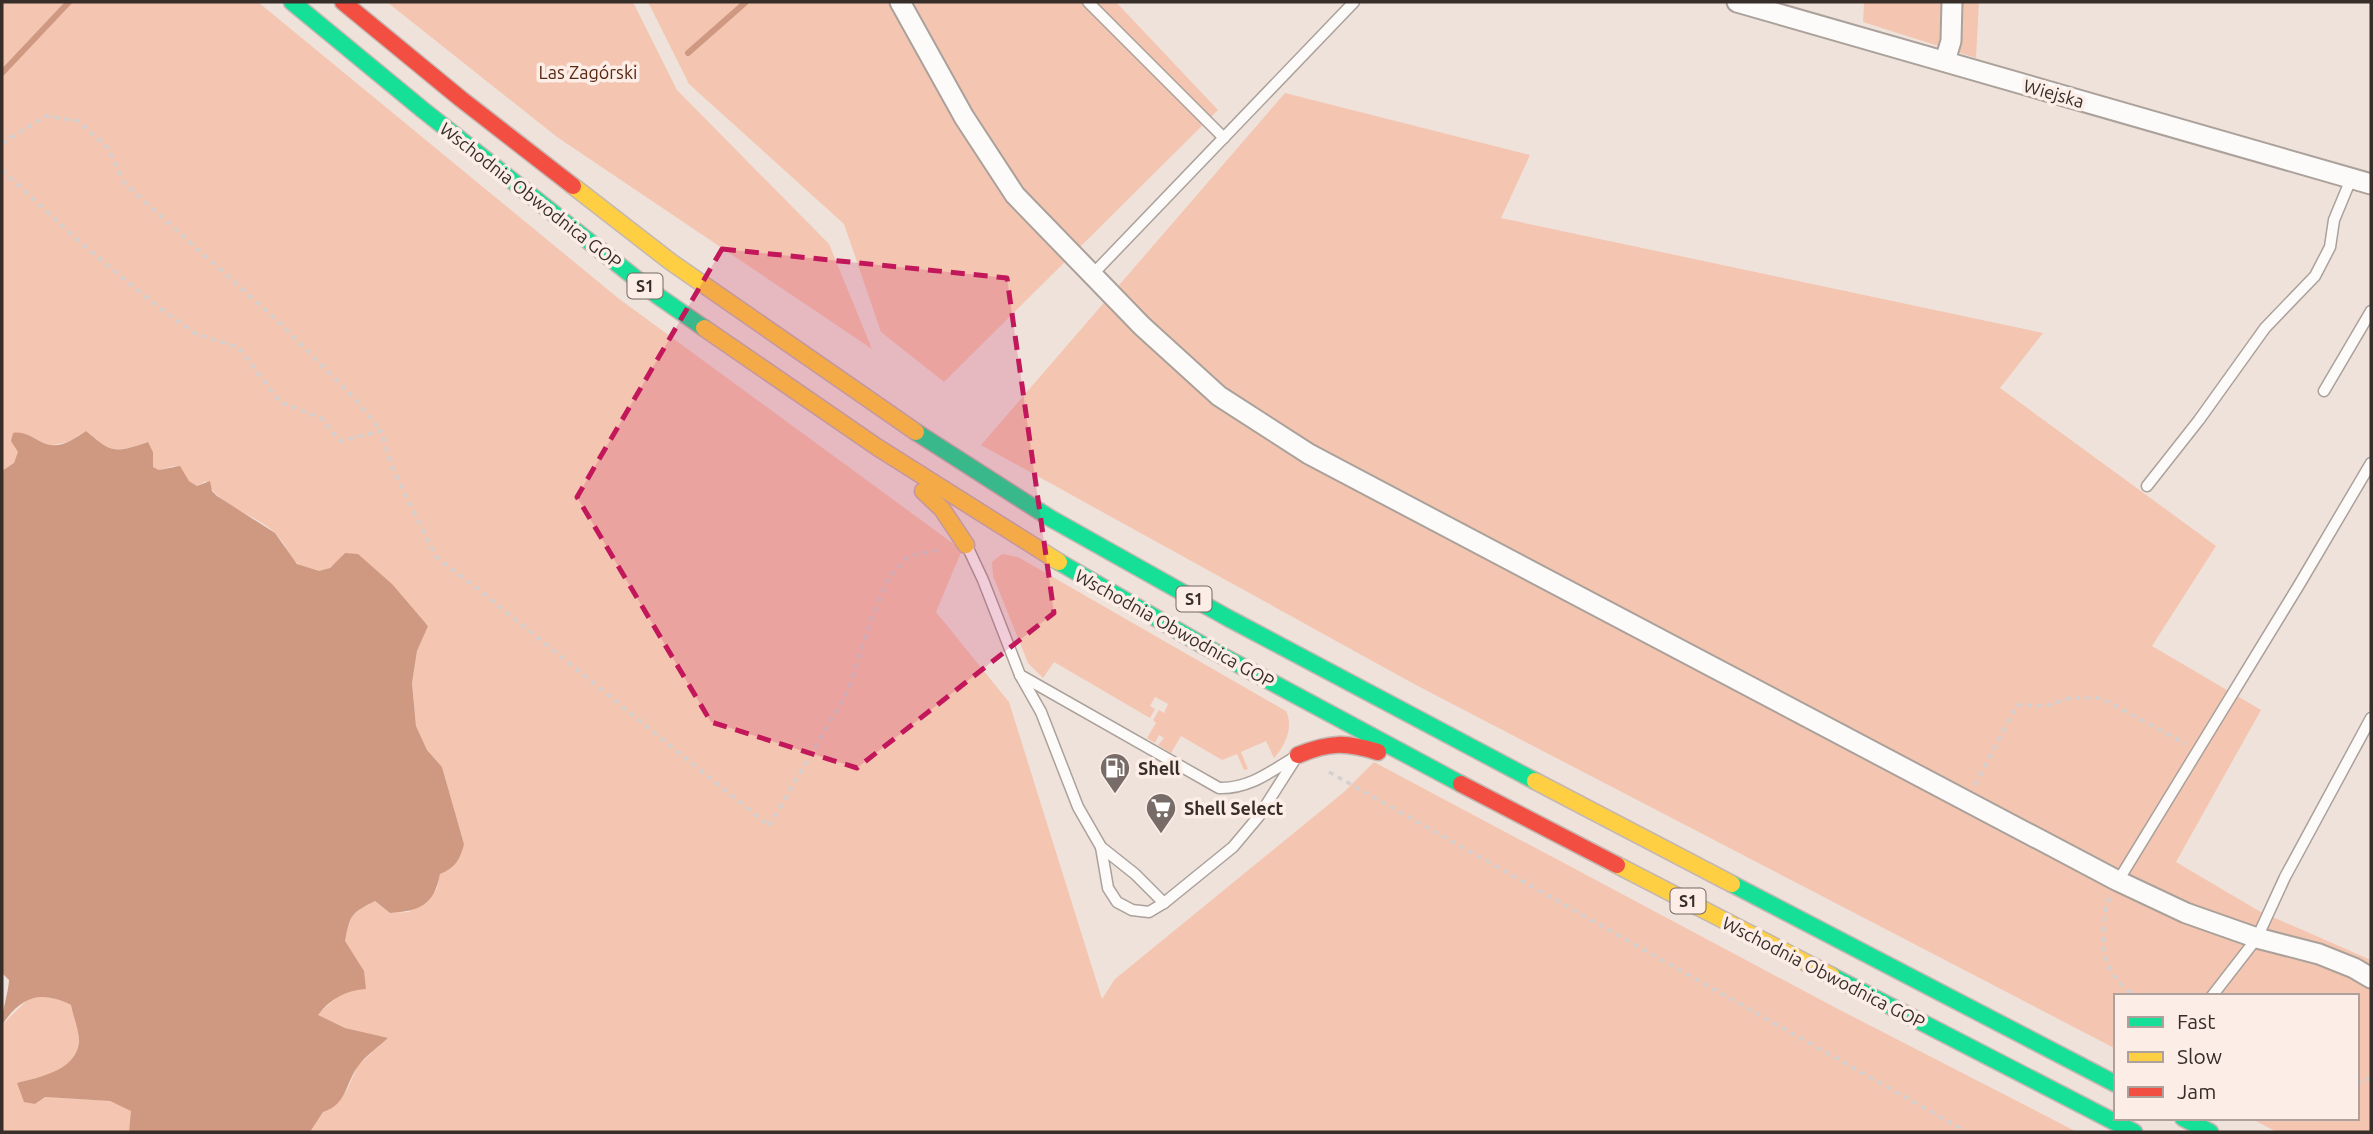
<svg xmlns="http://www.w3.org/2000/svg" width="2373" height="1134" viewBox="0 0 2373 1134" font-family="Ubuntu,sans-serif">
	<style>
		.green { fill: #f4c6b1 }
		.water { fill: #ce9881 }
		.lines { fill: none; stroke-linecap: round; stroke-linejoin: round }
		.stream { stroke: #ce9881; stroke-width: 6 }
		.lane-casing { stroke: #aba19b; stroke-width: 13 }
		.street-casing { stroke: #aba19b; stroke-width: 23 }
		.fast-casing { stroke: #c4b7b1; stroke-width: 19 }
		.slow-casing { stroke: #c4b7b1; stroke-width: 19 }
		.jam-casing { stroke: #c4b7b1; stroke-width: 19 }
		.path { stroke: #d5d0ce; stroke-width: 3.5; stroke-dasharray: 5 5; stroke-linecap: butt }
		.lane { stroke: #fdfbfa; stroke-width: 10 }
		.street { stroke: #fdfbfa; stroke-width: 19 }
		.fast { stroke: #16e098; stroke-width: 16 }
		.slow { stroke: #ffcf43; stroke-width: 16 }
		.jam { stroke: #f24e42; stroke-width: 16 }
		.marked { fill: #c2185b; fill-opacity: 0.2; stroke: #c2185b; stroke-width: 5; stroke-dasharray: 14 9; stroke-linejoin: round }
		.labels { text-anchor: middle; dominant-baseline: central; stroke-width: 7; stroke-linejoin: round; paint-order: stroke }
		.shield { fill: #fdede7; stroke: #726762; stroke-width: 2 }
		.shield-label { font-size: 16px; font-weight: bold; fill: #372d29 }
		.park-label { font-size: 18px; fill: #582811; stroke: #fdede7 }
		.street-label { font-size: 18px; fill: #372d29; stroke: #fdede7 }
		.poi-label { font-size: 18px; font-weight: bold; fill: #372d29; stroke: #fdede7; text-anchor: start }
	</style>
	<rect width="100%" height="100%" fill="#efe2db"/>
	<g class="green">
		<path d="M2,2H258L618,298L962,550L936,612L1009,702L1102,999L1115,979L1344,792L1374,762L1838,1009L2077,1132H310L323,1112L346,1092L358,1065L387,1039L345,1028L317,1015L337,997L353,989V955L344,941C351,915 351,913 375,901L390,913L409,912L437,889L440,873L464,844L442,767L427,750L416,726L412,683L417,651L428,625L345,553C338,561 330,571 319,571C291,570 291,549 275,533C254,513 221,508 206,481L197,486L189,481L174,466L159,470L152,467L153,452L147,442C114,453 113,454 86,431L68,442L18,452L15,463L2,471Z"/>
		<path d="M387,2H633L677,90L829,244L872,349L557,137Z"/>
		<path d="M648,2H1116L1218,110L944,382L881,332L844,224L689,84Z"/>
		<path d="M1864,2H1979L1976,58L1863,22Z"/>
		<path d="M1285,93L1530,155L1501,218L2043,333L2000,388L2216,546L2152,646L2261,710L2176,862L2259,911L2371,960V1132H2277L2250,1118H2357V996H2116V1049L1414,684L981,445Z"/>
		<path d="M1002,554L1018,557L1286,711C1294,727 1285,746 1274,758L1266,741L1241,752L1248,769L1244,770L1237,754L1222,760L1181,736L1171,753L1158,745L1164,738L1159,735L1155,743L1147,738L1156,723L1153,720L1159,710L1164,713L1168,704L1155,697L1150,706L1155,709L1150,718L1054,662L1043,678L1028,663L993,576L992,562Z"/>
		<path d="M52,996L71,1005C73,1016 80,1032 79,1043C75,1071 39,1077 17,1083L35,1104L45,1097L110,1101L132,1111L129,1132H2V1025L29,998Z"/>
	</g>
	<path class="water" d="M86,431C113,454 114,453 148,442L153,452V467L159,470L180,466L189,481L197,486L210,481L212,491L217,496L275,533L297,564L319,571L330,568L345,553L358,554L392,584L428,626L417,651L412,683L416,726L427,750L442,767L464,844C460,860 455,868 440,874C434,905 420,911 390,913L375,901C351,913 350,915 345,941L364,971L366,989C346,990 330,999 318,1015L345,1028L388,1038C379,1047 366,1055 359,1065C345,1082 348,1104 323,1112L310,1132H129L131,1111L110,1101L45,1097L35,1104L24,1102L17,1083C39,1077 75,1071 79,1043C80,1033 73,1016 71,1005C41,990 21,996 2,1025C2,1008 8,996 9,980L2,973V471L14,463L18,452L11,441L13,433C28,430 37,443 50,445C64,447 75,438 86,431Z"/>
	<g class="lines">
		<g class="stream">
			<path d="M688,53L746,2"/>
			<path d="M2,73L69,2"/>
		</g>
		<g class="lane-casing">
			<g id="lane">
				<path d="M1088,2L1224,138"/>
				<path d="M1091,276L1354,2"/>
				<path d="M2324,391L2371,311"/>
				<path d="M2147,486L2199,420L2265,328L2315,276L2330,247L2334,220L2351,179"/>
				<path d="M968,548L983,580L1020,675L1219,788C1249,789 1270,772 1295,757"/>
				<path d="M1020,675L1041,712L1078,807L1101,847L1135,874L1164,903L1233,847L1259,816L1294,761"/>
				<path d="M1101,847L1108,888L1117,902L1132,910L1149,912L1164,903"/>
				<path d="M2118,881L2299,585L2371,463"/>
				<path d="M2212,996L2257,938L2285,877L2371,718"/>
			</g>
		</g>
		<g class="street-casing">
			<g id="street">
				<path d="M900,2L964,117L1015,195L1142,326L1219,396L1309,454L2118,881L2186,913L2257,938L2319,954L2354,968L2371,978"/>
				<path d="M1737,2L2371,184"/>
				<path d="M1945,61L1951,41L1952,2"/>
			</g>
		</g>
		<g class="fast-casing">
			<g id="fast">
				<path d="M292,2L423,110L658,296L704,328"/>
				<path d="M916,432L1050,518L1228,618L1535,781"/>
				<path d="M1059,562L1206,647L1461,784"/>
				<path d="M1732,884L2116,1084"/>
				<path d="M1832,976L2134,1132"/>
				<path d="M2183,1118L2210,1132"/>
			</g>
		</g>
		<g class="slow-casing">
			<g id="slow">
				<path d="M573,186L671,262L916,432"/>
				<path d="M704,328L877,447L1059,562"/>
				<path d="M923,491L942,509L966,545"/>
				<path d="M1535,781L1732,884"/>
				<path d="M1617,865L1832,976"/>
			</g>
		</g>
		<g class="jam-casing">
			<g id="jam">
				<path d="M343,2L461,99L573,186"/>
				<path d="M1298,755C1330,742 1346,742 1378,752"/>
				<path d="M1461,784L1617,865"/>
			</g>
		</g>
		<g class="path">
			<path d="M2,143L46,116L78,121L108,148L125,184L281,324L356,400L381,431"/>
			<path d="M2,170L83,245L157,306L196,334L238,347L280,402L321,418L340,441L381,431L392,467L436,557L478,589L769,826L848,691L870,623L888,578L909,556L939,550"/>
			<path d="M1329,772L1967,1132"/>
			<path d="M1975,785L2017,705L2046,706L2069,698H2101L2186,744"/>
			<path d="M2110,898L2106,904C2102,945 2098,969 2135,996"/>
			<path d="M2357,1084L2371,1078"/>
		</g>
		<use href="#lane" class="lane"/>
		<use href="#street" class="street"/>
		<use href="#fast" class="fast"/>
		<use href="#slow" class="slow"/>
		<use href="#jam" class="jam"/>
	</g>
	<path class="marked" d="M722,249L1007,278L1054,613L857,768L711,722L577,497Z"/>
	<defs>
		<g id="fuel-pin" transform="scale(1.575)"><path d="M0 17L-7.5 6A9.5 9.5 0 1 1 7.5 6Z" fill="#776c67" stroke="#fdede7"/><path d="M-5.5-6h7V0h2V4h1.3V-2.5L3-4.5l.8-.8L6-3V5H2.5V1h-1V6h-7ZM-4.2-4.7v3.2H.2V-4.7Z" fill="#fff"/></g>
		<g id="supermarket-pin" transform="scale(1.575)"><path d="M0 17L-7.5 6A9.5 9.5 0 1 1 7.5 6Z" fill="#776c67" stroke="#fdede7"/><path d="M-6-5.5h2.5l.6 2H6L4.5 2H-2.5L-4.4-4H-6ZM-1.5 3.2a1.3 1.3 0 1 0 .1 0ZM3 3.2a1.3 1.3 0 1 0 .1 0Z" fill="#fff"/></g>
	</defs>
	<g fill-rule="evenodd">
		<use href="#fuel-pin" x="1115" y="768"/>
		<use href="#supermarket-pin" x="1161" y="808"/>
	</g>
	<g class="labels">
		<g class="shield">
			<rect x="627.5" y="273.5" width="35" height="25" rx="5"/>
			<rect x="1176.5" y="586.5" width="35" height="25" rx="5"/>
			<rect x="1670.5" y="888.5" width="35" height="25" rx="5"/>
		</g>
		<g class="shield-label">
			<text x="645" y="286">S1</text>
			<text x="1194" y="599">S1</text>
			<text x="1688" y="901">S1</text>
		</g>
		<g class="park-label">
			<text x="588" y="72">Las Zagórski</text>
		</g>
		<g class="street-label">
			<text transform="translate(2054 93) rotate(16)">Wiejska</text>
			<text transform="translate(531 195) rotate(38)">Wschodnia Obwodnica GOP</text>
			<text transform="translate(1175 628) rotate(29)">Wschodnia Obwodnica GOP</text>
			<text transform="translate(1824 972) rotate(27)">Wschodnia Obwodnica GOP</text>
		</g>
		<g class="poi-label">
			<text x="1138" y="768">Shell</text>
			<text x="1184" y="808">Shell Select</text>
		</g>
	</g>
	<rect width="2373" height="1134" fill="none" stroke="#372d29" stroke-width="7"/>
	<rect x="2114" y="994" width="245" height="126" fill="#fdede7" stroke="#aea09b" stroke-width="2"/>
	<rect x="2128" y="1017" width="35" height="10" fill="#16e098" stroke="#aea09b" stroke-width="2"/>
	<text x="2177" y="1029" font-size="21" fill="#372d29">Fast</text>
	<rect x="2128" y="1052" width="35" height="10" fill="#ffcf43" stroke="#aea09b" stroke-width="2"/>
	<text x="2177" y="1064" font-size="21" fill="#372d29">Slow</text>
	<rect x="2128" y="1087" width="35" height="10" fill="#f24e42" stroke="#aea09b" stroke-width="2"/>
	<text x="2177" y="1099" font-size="21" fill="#372d29">Jam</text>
</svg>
